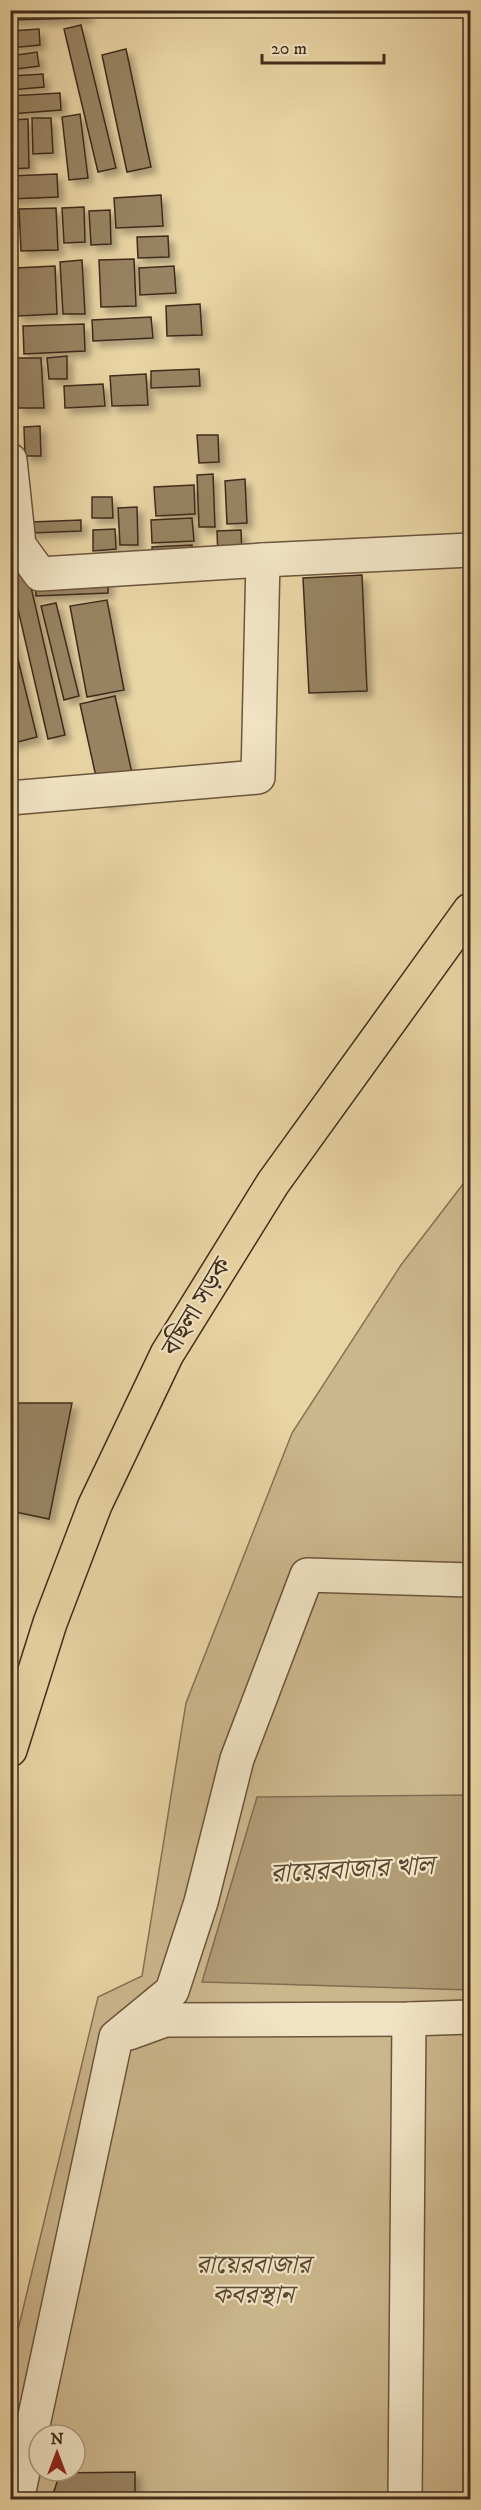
<svg xmlns="http://www.w3.org/2000/svg" width="481" height="2510" viewBox="0 0 481 2510" font-family="'IM FELL DW Pica','Noto Serif Bengali',serif">
	<style>
		.green { fill: #ccb78d; stroke: #867154; stroke-width: 1.5; fill-rule: evenodd }
		.water { fill: #b09b75; stroke: #836e51; stroke-width: 1.5 }
		.building { fill: #988362; stroke: #402b1b; stroke-width: 1.5; filter: url(#shadow) }
		.lines { fill: none; stroke-linecap: round; stroke-linejoin: round }
		.minor-casing { stroke: #6a553d; stroke-width: 36 }
		.major-casing { stroke: #402b1b; stroke-width: 36 }
		.minor { stroke: #f1e3c4; stroke-width: 33 }
		.major { stroke: #e9d4a4; stroke-width: 33 }
		.labels { text-anchor: middle; dominant-baseline: central; stroke-width: 4.5; stroke-linejoin: round; paint-order: stroke }
		.street-label { font-size: 26px; fill: #402b1b; stroke: #f1e3c4 }
		.park-label { font-size: 26px; font-style: italic; fill: #5c4732; stroke: #f1e3c4 }
		.water-label { font-size: 27px; font-style: italic; fill: #5c4732; stroke: #f1e3c4 }
	</style>
	<defs>
		<filter id="shadow"><feDropShadow dx="5.5" dy="5.5" stdDeviation="3" flood-color="#0004"/></filter>
	</defs>
	<rect width="100%" height="100%" fill="#e9d4a4"/>
	<filter id="stains"><feTurbulence type="fractalNoise" baseFrequency=".00333" numOctaves="4"/><feColorMatrix values="0 0 0 0 .2 0 0 0 0 .09 0 0 0 0 .02 0 0 0 .5 -.17"/></filter>
	<radialGradient id="worn" r=".72"><stop offset=".6" stop-color="#630" stop-opacity="0"/><stop offset="1" stop-color="#630" stop-opacity=".3"/></radialGradient>
	<path class="green" d="M470,1175V2499L11,2500V2359L98,1997L142,1976L186,1703L292,1433L401,1265ZM39,2435H75V2471H39Z"/>
	<path class="water" d="M470,1795V1990L202,1982L257,1797Z"/>
	<g class="building">
		<path d="M10,10H87V18L10,20Z"/>
		<path d="M81,25L116,168L98,172L64,29Z"/>
		<path d="M39,29L40,45L10,48V31Z"/>
		<path d="M126,49L151,167L127,172L102,55Z"/>
		<path d="M37,52L39,66L10,70V56Z"/>
		<path d="M43,74L44,87L10,90V76Z"/>
		<path d="M60,93L61,110L10,114V96Z"/>
		<path d="M80,114L88,178L69,180L62,117Z"/>
		<path d="M32,118H51L53,153L33,154Z"/>
		<path d="M28,119L29,168L10,169V120Z"/>
		<path d="M57,174L58,197L10,199V176Z"/>
		<path d="M161,195L163,226L116,228L114,198Z"/>
		<path d="M84,207L85,242L64,243L62,208Z"/>
		<path d="M56,208L58,250L21,251L19,209Z"/>
		<path d="M110,210L111,244L91,245L89,211Z"/>
		<path d="M168,236L169,257L138,258L137,237Z"/>
		<path d="M134,259L136,306L101,307L99,260Z"/>
		<path d="M82,260L85,314H63L60,262Z"/>
		<path d="M55,266L57,314L18,316L16,268Z"/>
		<path d="M174,266L176,293L140,295L139,268Z"/>
		<path d="M200,304L202,335L167,336L166,306Z"/>
		<path d="M151,317L153,338L93,341L92,320Z"/>
		<path d="M84,324L85,351L24,354L23,326Z"/>
		<path d="M67,356V379H49L47,358Z"/>
		<path d="M16,358H41L44,408H18Z"/>
		<path d="M199,369L200,386L151,388V371Z"/>
		<path d="M146,374L148,405L112,406L110,376Z"/>
		<path d="M103,384L105,406L65,408L64,386Z"/>
		<path d="M40,426L41,456H25L24,427Z"/>
		<path d="M197,435H218L219,462L199,463Z"/>
		<path d="M213,474L215,527H199L197,475Z"/>
		<path d="M245,479L247,523L227,524L225,481Z"/>
		<path d="M194,485L195,514L156,516L154,487Z"/>
		<path d="M92,497H112L113,518H92Z"/>
		<path d="M137,507L138,545H120L118,508Z"/>
		<path d="M192,518L194,541L152,543L151,520Z"/>
		<path d="M81,520V531L31,533V522Z"/>
		<path d="M115,529L116,549L93,551V530Z"/>
		<path d="M241,530L242,557L218,558L217,531Z"/>
		<path d="M192,545L193,561L153,563L152,547Z"/>
		<path d="M25,561L65,735L48,739L10,575V564Z"/>
		<path d="M362,575L367,691L309,693L303,578Z"/>
		<path d="M108,577V593L36,596L35,580Z"/>
		<path d="M107,600L124,690L87,697L70,606Z"/>
		<path d="M56,603L79,696L64,700L41,606Z"/>
		<path d="M10,627L37,737L10,744Z"/>
		<path d="M115,696L137,796L102,804L80,704Z"/>
		<path d="M10,1403H72L49,1519L10,1511Z"/>
		<path d="M135,2472V2500H51L60,2473Z"/>
	</g>
	<g class="lines">
		<g class="minor-casing">
			<g id="minor">
				<path d="M10,460L19,545L40,574L263,560L470,550"/>
				<path d="M10,798L258,777L263,560"/>
				<path d="M129,2033L165,2020L409,2019L470,2017"/>
				<path d="M17,2500L116,2037L172,1991L201,1902L237,1759L307,1575L470,1580"/>
				<path d="M405,2500L409,2019"/>
			</g>
		</g>
		<g class="major-casing">
			<path id="major" d="M10,1750L50,1623L95,1505L167,1354L273,1183L470,910"/>
		</g>
		<use href="#minor" class="minor"/>
		<use href="#major" class="major"/>
	</g>
	<g class="labels">
		<g class="street-label">
			<text transform="translate(197 1307) rotate(-59)">বছিলা সড়ক</text>
		</g>
		<g class="park-label">
			<text x="253" y="2265">রায়েরবাজার<tspan x="253" dy="30">কবরস্থান</tspan></text>
		</g>
		<g class="water-label">
			<text transform="translate(352 1870) rotate(-3)">রায়েরবাজার খাল</text>
		</g>
	</g>
	<rect width="481" height="2510" fill="none" stroke="#e9d4a4" stroke-width="36"/>
	<rect x="12" y="12" width="457" height="2486" fill="none" stroke="#402b1b" stroke-width="3"/>
	<rect x="18" y="18" width="445" height="2474" fill="none" stroke="#402b1b" stroke-width="1.5"/>
	<g transform="translate(57 2453)"><circle r="28" fill="#f1e3c4" stroke="#aa9980" stroke-width="1.5"/>
	<path d="M0-4.5L10 22L0 15L-10 22Z" fill="#8f2418"/>
	<text y="-9" font-size="16" font-weight="bold" text-anchor="middle" fill="#402b1b">N</text>
	</g>
	<path d="M262 54v9h122v-9" fill="none" stroke="#402b1b" stroke-width="3"/>
	<text x="271" y="54" font-size="18" fill="#402b1b" stroke="#f1e3c4" stroke-width="4.5" paint-order="stroke">20 m</text>
	<rect width="100%" height="100%" filter="url(#stains)"/>
	<rect width="100%" height="100%" fill="url(#worn)"/>
</svg>
